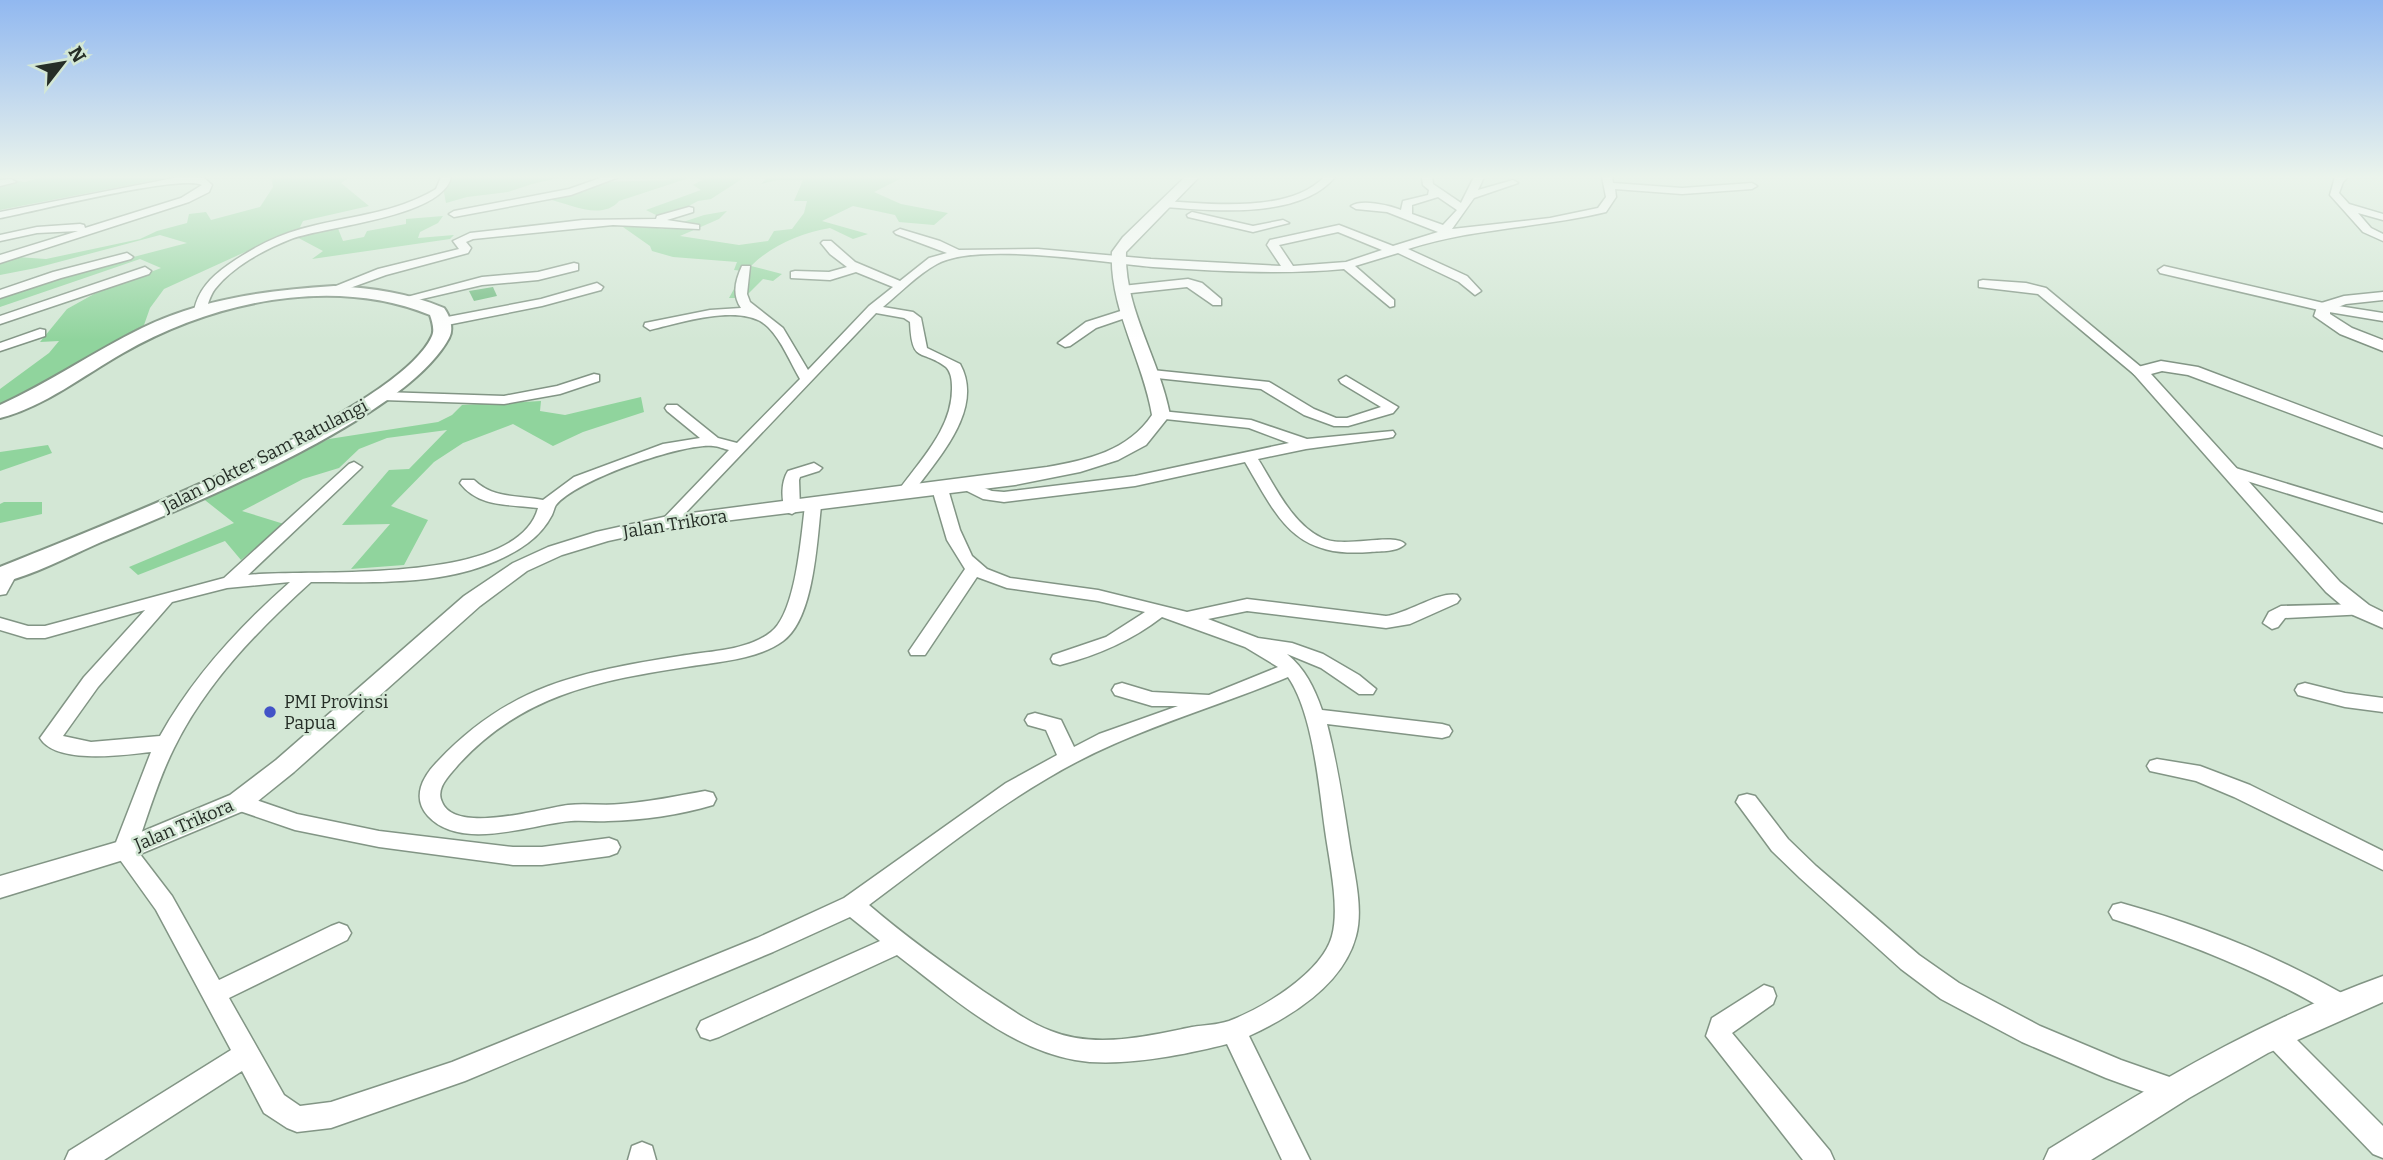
<svg xmlns="http://www.w3.org/2000/svg" width="2383" height="1160" viewBox="0 0 2383 1160" font-family="Bitter,serif">
	<style>
		.green { fill: #90d49d }
		.building { fill: #73bc82 }
		.lines { fill: none; stroke-linecap: round; stroke-linejoin: round }
		.minor-casing { stroke: #829585; stroke-width: 3 }
		.tertiary-casing { stroke: #829585; stroke-width: 3 }
		.secondary-casing { stroke: #829585; stroke-width: 4 }
		.minor { fill: #fff; fill-rule: evenodd }
		.tertiary { fill: #fff; fill-rule: evenodd }
		.secondary { fill: #fff; fill-rule: evenodd }
		.poi-dot { fill: #4253c7; stroke: #d3e7d5; stroke-width: 2.5 }
		.labels { text-anchor: middle; dominant-baseline: central; stroke-width: 5; stroke-linejoin: round; paint-order: stroke }
		.street-label { font-size: 18px; fill: #262e27; stroke: #d3e7d5 }
		.poi-label { font-size: 18px; fill: #262e27; stroke: #d3e7d5; text-anchor: start }
	</style>
	<rect width="100%" height="100%" fill="#d3e7d5"/>
	<g class="green">
		<path d="M0,177L25,182L42,177L166,178L0,210Z"/>
		<path d="M271,177H350L341,183L369,206L303,221L300,227L337,226L343,241L364,237L367,231L406,224V219L443,216L438,223L420,232L418,238L454,235L450,239L312,259L323,251L291,234L256,247L164,289L150,308L144,325L0,407V389L49,353L59,341L40,342L67,309L94,294L161,268L140,259L0,307V295L26,285L187,243L160,235L36,268L0,275V263L17,257L46,259L140,239L157,231L187,223L189,214L206,212L211,220L260,207L273,187Z"/>
		<path d="M441,177H562L532,184L508,192L467,197L446,203Z"/>
		<path d="M672,177H692L619,201C602,221 570,204 548,199L596,182L670,180Z"/>
		<path d="M693,177H745L711,199L698,201L679,211L656,215L646,210L701,190L693,185L702,180Z"/>
		<path d="M768,177H904L874,192L901,204L948,213L934,225L899,222L895,215L853,206L822,221L868,234L853,239L830,228C801,233 772,245 751,266L782,274L773,281L763,279L744,298H729L744,271L734,270L737,262L673,257L652,251L650,246L623,227L641,224L662,229L704,215L727,211L719,219L680,236L739,245L768,241L774,231L792,229L804,213L807,201H794L803,180H777L761,184Z"/>
		<path d="M641,397L644,412L583,432L553,446L513,424L463,443L434,462L391,506L428,520L404,565L351,569L390,524L342,525L389,470L409,469L447,430L387,438L359,449L339,468L303,479L242,511L284,524L241,560L225,541L138,575L129,567L234,523L201,497L329,439L438,422L452,415L462,405L541,401L540,411L565,415Z"/>
		<path d="M48,445L52,453L0,471V452Z"/>
		<path d="M4,502H42V514L0,523V504Z"/>
	</g>
	<path class="building" d="M493,287L497,296L474,301L469,291Z"/>
	<g class="lines">
		<g class="minor-casing">
			<g id="minor">
				<path d="M179,177L204,178L212,185L209,192L189,202L0,263V255L78,231L37,233L0,241V235L37,227L80,224L84,225L85,228L181,198L202,185C180,174 33,212 0,218V212Z"/>
				<path d="M441,177H451C443,217 326,226 291,239C265,249 232,267 215,289C209,297 208,306 204,314L200,315L194,311C198,290 211,277 228,265C251,249 275,236 301,229C347,216 395,214 436,189Z"/>
				<path d="M603,177H619L571,195L454,217L449,214L454,211L569,189Z"/>
				<path d="M1324,177H1335C1300,219 1215,211 1165,207L1160,204L1165,201C1210,204 1291,213 1324,177Z"/>
				<path d="M1422,177H1432L1433,184L1461,203L1474,177H1484L1478,190L1513,180L1518,183L1474,198L1452,229L1550,218L1598,208L1606,197L1602,177H1612L1613,183L1682,188L1752,183L1757,186L1752,189L1682,194L1615,189L1616,197L1606,212C1540,228 1472,228 1408,249L1467,276L1481,291L1475,295L1459,282L1398,253L1355,266L1394,300V306L1390,307L1344,269C1281,275 1217,271 1153,267C1104,263 978,241 937,264C918,274 900,293 883,307L913,312L921,318L927,348L960,364C986,411 934,462 910,497H898L896,494C919,461 953,429 952,387C952,380 951,372 946,367C921,348 912,365 910,322L904,318L876,313L674,525L668,527L660,522L729,450C724,449 718,446 713,446C682,443 576,480 556,505C555,506 553,513 552,515C540,538 519,551 496,561C440,586 370,582 311,582C258,630 206,683 174,748C158,780 148,815 136,849L172,896L219,980L331,926L339,923L347,926L351,933L347,940L229,998L284,1095L300,1106L331,1102L452,1062L757,938L844,898L1006,783L1057,755L1046,730L1028,725L1025,720L1028,715L1035,713L1061,720L1074,747L1099,734L1178,706H1152L1115,695L1112,690L1115,685L1122,683L1152,692L1209,695L1278,667L1245,647L1162,617C1131,641 1098,655 1060,665L1053,663L1051,659L1053,655L1106,637L1145,612L1098,601L1007,588L977,577L925,655H911L909,651L965,569L947,540L932,489L934,486L940,484L948,489L960,530L972,556L987,569L1010,578L1098,590L1187,612L1247,599L1386,616C1407,614 1439,591 1457,595L1460,599L1457,603L1410,624L1386,628L1247,611L1208,619L1258,638L1292,643L1323,654L1359,675L1376,689L1373,694H1359L1321,668L1287,654C1305,669 1314,687 1322,710L1442,724L1449,726L1452,731L1449,736L1442,738L1327,724C1337,762 1343,801 1349,840C1353,869 1364,907 1356,936C1343,985 1292,1016 1249,1036L1310,1160H1282L1227,1044C1184,1055 1118,1068 1075,1060C1007,1048 950,995 897,955L719,1037L710,1040L701,1037L697,1029L701,1021L880,941L850,917L773,952L465,1081L331,1128L297,1132L287,1128L264,1113L242,1071L104,1160H65L69,1151L231,1050L156,910L113,850L151,752C125,755 56,765 40,738L84,677L145,610L45,638H27L0,630V618L28,626H45L224,578L349,464L354,462L362,467L359,470L248,575C311,568 517,587 538,508C510,504 479,508 460,483L462,480H474C494,499 517,495 543,500L574,477L663,444L700,438L667,411L665,408L667,405H677L718,438L737,443L800,379C790,362 782,341 768,327C743,302 680,323 650,330L644,326L645,323L710,310L741,308C732,295 735,281 742,266H750L747,294L750,302L783,328L808,370L869,306L893,287L856,272L830,280L791,278V272L795,271L829,272L847,267L830,254L821,243L823,241H831L855,262L900,281L929,258L947,253L896,234L894,232L900,229L940,241L959,250L1038,249L1151,259L1281,266L1267,245L1270,240L1339,225L1393,246L1438,232L1387,212L1356,209L1351,206C1362,199 1388,205 1401,210L1403,201L1428,195L1429,190L1423,185ZM1438,197L1457,210L1443,225L1412,214V205ZM1338,232L1382,250L1346,262L1293,266L1279,245ZM290,582C239,627 193,677 160,736L91,742L63,736L98,687L172,602L227,588ZM1288,677C1313,713 1319,787 1325,830C1329,860 1340,907 1332,936C1322,973 1263,1008 1229,1021C1217,1025 1204,1025 1192,1027C1147,1036 1096,1049 1051,1031C1027,1022 1005,1005 983,991C944,964 905,936 869,905C947,847 1024,783 1114,744C1171,719 1231,701 1288,677Z"/>
				<path d="M2335,177H2348L2343,182L2339,193L2349,204L2383,214V220L2358,213L2371,228L2383,234V241L2363,232L2330,195Z"/>
				<path d="M0,180L11,179L16,182L0,186Z"/>
				<path d="M689,207L693,208V212L667,220L699,225V229L613,225L473,239L466,242L471,248L468,253L386,275L336,293L326,290L378,269L459,249L453,241L470,233L583,220L656,219L657,216Z"/>
				<path d="M1192,212L1253,226L1283,220L1289,223L1253,232L1188,217L1187,215Z"/>
				<path d="M127,253L133,257L131,259L61,278L0,298V290L53,272Z"/>
				<path d="M574,263L578,264V270L538,280L482,285L409,302L403,298L482,277L538,272Z"/>
				<path d="M2164,266L2332,305L2383,313V321L2323,311L2160,273L2158,270Z"/>
				<path d="M145,267L151,271L149,274L0,324V316Z"/>
				<path d="M1188,279L1202,283L1221,299V305H1213L1187,287L1122,294L1116,290L1122,286Z"/>
				<path d="M1983,280L2026,283L2046,288L2147,372L2145,375H2135L2038,294L1979,287V281Z"/>
				<path d="M597,283L603,287L601,290L542,306L442,326L436,322L442,318L541,299Z"/>
				<path d="M1130,308L1134,309V315L1096,328L1070,346L1065,347L1058,343L1086,322Z"/>
				<path d="M40,329L45,330V336L0,351V343Z"/>
				<path d="M1152,370L1269,382L1314,409L1336,418H1347L1381,407L1341,383L1339,380L1346,376L1398,407L1393,413L1348,426H1334L1304,415L1261,389L1147,377V371Z"/>
				<path d="M594,374L599,375V381L560,394L504,404L383,400L376,396L383,392L504,396L557,386Z"/>
				<path d="M1161,411L1251,420L1307,439L1393,431L1395,434L1393,437L1388,438L1306,449L1258,459C1275,486 1292,524 1322,538C1343,549 1394,532 1405,544C1398,552 1381,551 1370,552C1294,558 1279,520 1245,462L1135,486L1004,502L983,499L957,486L965,481L992,491L1004,492L1135,476L1289,443L1249,428L1156,418L1154,415Z"/>
				<path d="M814,463L822,468L819,471L800,477L799,480L800,509L792,514L786,512C781,500 781,482 788,471Z"/>
				<path d="M2229,466L2383,513V523L2224,474L2221,471L2224,468Z"/>
				<path d="M813,501L821,506C817,541 814,619 783,641C757,660 717,662 686,667C596,681 522,695 458,765C450,775 435,788 442,802C455,835 543,808 568,805C586,803 604,806 621,804C649,802 677,796 705,791L713,793L716,799L713,805C680,815 642,820 608,821C596,822 583,820 571,821C532,824 461,852 428,816C411,797 423,776 438,761C510,685 580,672 680,656C709,651 747,651 771,632C796,613 801,536 805,506Z"/>
				<path d="M9,567L18,572L6,594L0,595V573Z"/>
				<path d="M2361,604L2370,610L2367,614L2285,618L2278,627L2272,629L2263,623L2269,612L2281,606Z"/>
				<path d="M2305,683L2345,693L2383,698V712L2345,707L2298,695L2295,690L2298,685Z"/>
				<path d="M2157,759L2200,766L2250,785L2383,851V870L2234,797L2196,781L2150,771L2147,766L2150,761Z"/>
				<path d="M239,794L297,814L379,831L513,847H542L609,838L617,841L620,847L617,853L609,856L542,865H513L379,847L295,830L231,808L228,802L231,796Z"/>
				<path d="M1747,794L1755,796L1788,839L1816,866L1919,955L1959,983L2040,1026L2121,1060L2181,1081L2185,1090L2181,1099L2172,1102L2106,1078L2022,1042L1941,999L1901,969L1800,878L1772,851L1736,802L1739,796Z"/>
				<path d="M2121,903C2200,925 2275,955 2347,996L2351,1004L2347,1012L2338,1015L2329,1012C2260,971 2189,944 2113,919L2109,912L2113,905Z"/>
				<path d="M1764,985L1773,988L1776,996L1773,1004L1732,1033L1830,1151L1834,1160H1803L1706,1036L1712,1018Z"/>
				<path d="M2276,1025L2285,1028L2383,1126V1158L2373,1154L2267,1044L2263,1036L2267,1028Z"/>
				<path d="M642,1142L652,1146L656,1160H628L632,1146Z"/>
			</g>
		</g>
		<g class="tertiary-casing">
			<g id="tertiary">
				<path d="M1185,177H1199L1126,252C1124,309 1160,360 1170,415L1146,445L1118,460L1080,472L1015,485L668,528L608,541L562,555L527,571L480,606L294,772L248,809L133,857L0,898V876L117,842L230,795L276,760L464,596L513,563L548,547L596,532L668,516L1047,467C1087,460 1128,451 1152,415C1143,360 1109,308 1112,252L1123,237Z"/>
				<path d="M2383,292V300L2346,304L2330,310V314L2352,328L2383,340V351L2340,334L2314,316L2318,304L2344,296Z"/>
				<path d="M2161,361L2198,367L2383,437V448L2188,375L2162,371L2151,374L2340,582L2369,605L2383,612V628L2353,615L2326,592L2132,372L2134,368Z"/>
				<path d="M2383,976V1002L2268,1053L2189,1098L2091,1160H2044L2049,1149C2157,1082 2263,1019 2383,976Z"/>
			</g>
		</g>
		<g class="secondary-casing">
			<path id="secondary" d="M334,286C374,288 408,293 444,308C450,316 454,329 449,338C406,419 185,507 99,543C67,557 34,575 0,583V567C86,532 397,414 432,336C435,330 432,321 430,315C332,275 212,302 123,353C84,375 44,407 0,418V405C49,383 93,352 142,328C201,299 268,290 334,286Z"/>
		</g>
		<use href="#minor" class="minor"/>
		<use href="#tertiary" class="tertiary"/>
		<use href="#secondary" class="secondary"/>
	</g>
	<linearGradient id="sky" x2="0" y2="1"><stop stop-color="#91b8f0"/><stop offset="0.52" stop-color="#ebf4ec"/><stop offset="1" stop-color="#ebf4ec" stop-opacity="0"/></linearGradient>
	<rect width="2383" height="340" fill="url(#sky)"/>
	<circle class="poi-dot" cx="270" cy="712" r="7"/>
	<g class="labels">
		<g class="street-label">
			<text transform="translate(265 456) rotate(-27)">Jalan Dokter Sam Ratulangi</text>
			<text transform="translate(675 524) rotate(-9)">Jalan Trikora</text>
			<text transform="translate(184 825) rotate(-23)">Jalan Trikora</text>
		</g>
		<g class="poi-label">
			<text x="284" y="702">PMI Provinsi<tspan x="284" dy="21">Papua</tspan></text>
		</g>
	</g>
	<g transform="translate(63 63) rotate(59)" stroke="#d3e7d5" stroke-width="5" paint-order="stroke">
	<path d="M0-5L12 26L0 18L-12 26Z" fill="#262e27"/>
	<text y="-10" font-size="19" font-weight="bold" text-anchor="middle" fill="#262e27">N</text>
	</g>
</svg>
